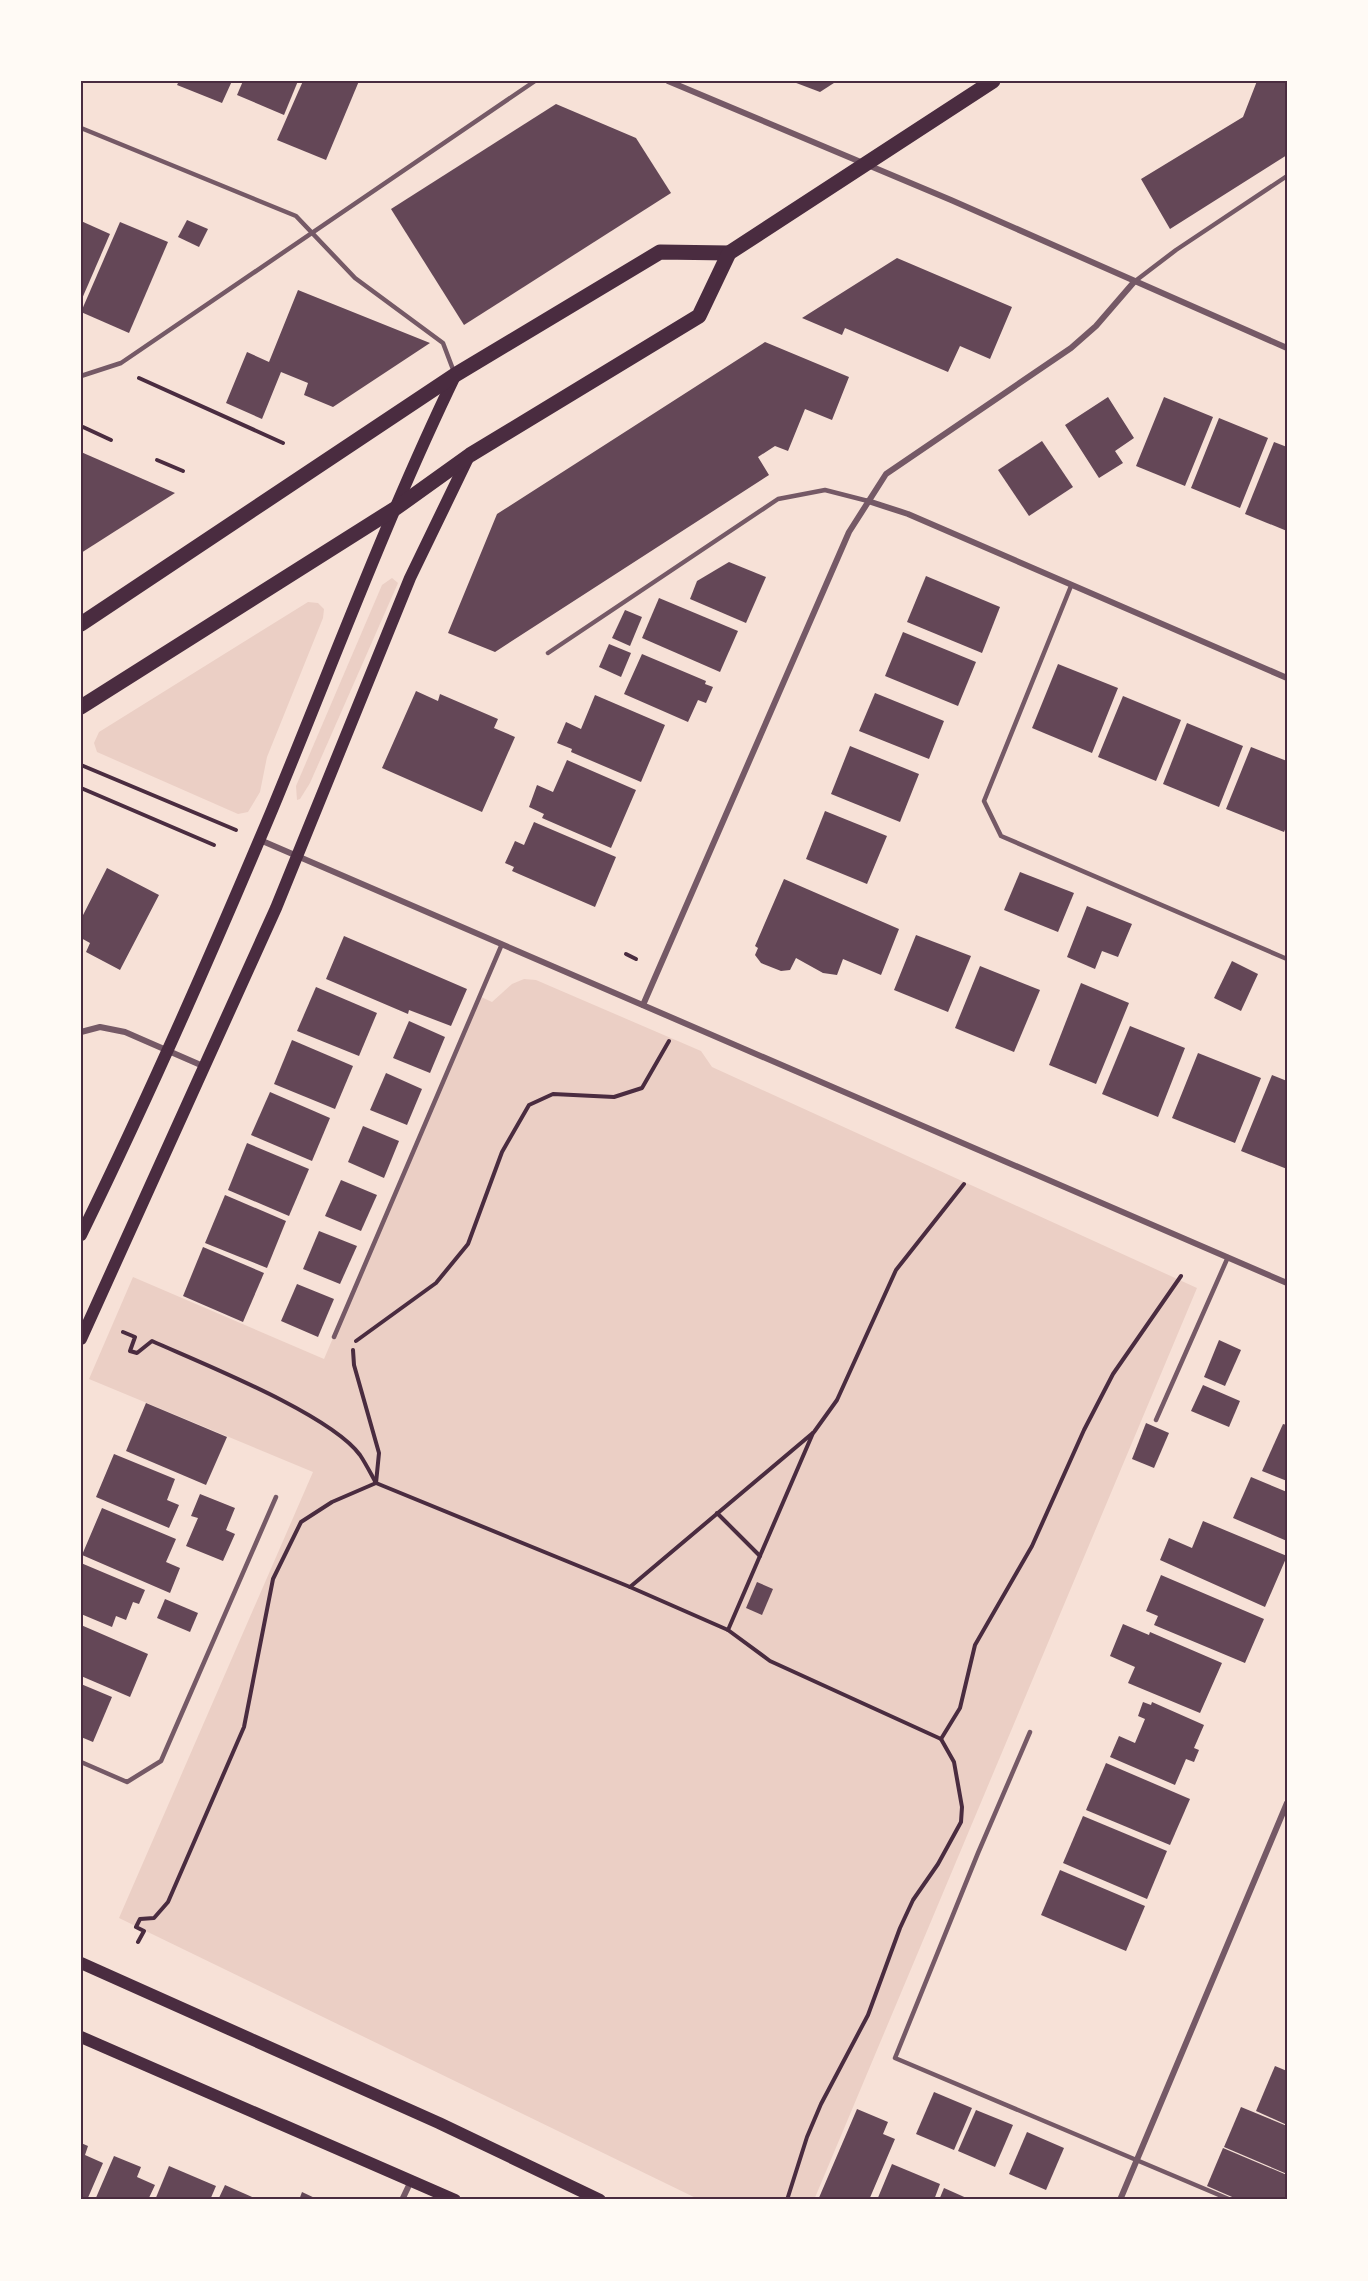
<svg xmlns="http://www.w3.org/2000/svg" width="1368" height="2281" viewBox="0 0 1368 2281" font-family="'Varela Round',sans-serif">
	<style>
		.green { fill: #ebcfc5 }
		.building { fill: #644757 }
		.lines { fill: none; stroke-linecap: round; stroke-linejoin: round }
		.path { stroke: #4a2c40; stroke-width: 4 }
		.service { stroke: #755966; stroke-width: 4.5 }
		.minor { stroke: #755966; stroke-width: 6 }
		.secondary { stroke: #4a2c40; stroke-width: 12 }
		.primary { stroke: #4a2c40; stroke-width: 15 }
		.neatline { fill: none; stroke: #4a2c40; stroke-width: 2 }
	</style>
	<rect width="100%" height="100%" fill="#f7e1d7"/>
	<g class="green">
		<path d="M392,578L398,583L310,783L300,799L297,800L296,786L382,585Z"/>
		<path d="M308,602L318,603L324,609L323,618L267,757L260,792L248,812L238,814L97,752L94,743L99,732Z"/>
		<path d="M524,979L536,980L701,1051L712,1067L1197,1288L814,2200H700L119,1918L313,1472L89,1379L133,1277L324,1359L479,996L492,1002L512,984Z"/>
	</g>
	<g class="building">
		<path d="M179,81H232L222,103L177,85Z"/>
		<path d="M243,81H298L284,115L237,95Z"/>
		<path d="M303,81H359L326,160L277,140Z"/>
		<path d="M791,81H837L820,92Z"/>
		<path d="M1257,81H1287V155L1170,229L1141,179L1243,117Z"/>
		<path d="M556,104L636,138L671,193L464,325L391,209Z"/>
		<path d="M187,220L208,229L199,247L178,237Z"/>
		<path d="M81,221L110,234L81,301Z"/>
		<path d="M120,222L168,242L129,333L81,312Z"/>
		<path d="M897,258L1012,307L990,359L960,346L948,372L845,328L842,335L802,318Z"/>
		<path d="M298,290L430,343L333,407L304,395L308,383L281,372L262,419L226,403L247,352L269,362Z"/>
		<path d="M765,342L849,377L832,420L805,409L788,451L775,446L758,457L769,475L495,652L448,633L497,514Z"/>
		<path d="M1108,397L1134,438L1115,451L1123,463L1099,478L1065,425Z"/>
		<path d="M1164,397L1213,417L1185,486L1136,466Z"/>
		<path d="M1219,418L1268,438L1240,508L1191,488Z"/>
		<path d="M1042,441L1073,487L1029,516L998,470Z"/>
		<path d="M1274,442L1287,447V531L1245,514Z"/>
		<path d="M81,452L175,493L81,553Z"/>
		<path d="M729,562L766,577L746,623L690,599L697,581Z"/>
		<path d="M926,576L1000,607L982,653L907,622Z"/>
		<path d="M659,598L738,631L720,672L642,638Z"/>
		<path d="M625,610L642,617L630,646L612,638Z"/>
		<path d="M903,632L976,662L958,706L885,676Z"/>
		<path d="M609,644L631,653L621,677L599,667Z"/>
		<path d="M642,654L706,681L705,684L713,687L706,703L698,700L688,722L624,694Z"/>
		<path d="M1058,664L1118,688L1092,753L1032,728Z"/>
		<path d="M416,691L438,701L440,694L498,719L494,728L515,737L482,812L382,768Z"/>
		<path d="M875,693L944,721L929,759L859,731Z"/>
		<path d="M595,695L665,725L641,782L571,752L572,749L557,743L566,722L581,729Z"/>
		<path d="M1123,696L1181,720L1156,781L1098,757Z"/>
		<path d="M1187,723L1243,746L1219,807L1163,784Z"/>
		<path d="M850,746L919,774L900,822L831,794Z"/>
		<path d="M1251,747L1287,761V825L1284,832L1226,809Z"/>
		<path d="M567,760L636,790L611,848L542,818L544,814L529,807L537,785L553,792Z"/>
		<path d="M825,811L887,836L867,884L806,859Z"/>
		<path d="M534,822L616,857L595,907L512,871L514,867L505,863L515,841L524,845Z"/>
		<path d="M107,868L159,895L120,970L86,952L90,943L81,938V919Z"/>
		<path d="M1020,872L1074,893L1058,932L1004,910Z"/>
		<path d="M784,879L899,929L881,975L843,959L837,975L823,973L796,958L790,970L781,971L761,963L755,955L758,948L755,946Z"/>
		<path d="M1087,906L1132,924L1118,957L1102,951L1095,969L1067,957Z"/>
		<path d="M916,935L971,956L948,1012L894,990Z"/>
		<path d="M344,936L467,989L451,1026L409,1010L408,1014L326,979Z"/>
		<path d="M1232,961L1258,974L1241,1011L1214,998Z"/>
		<path d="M980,966L1040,990L1014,1052L955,1028Z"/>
		<path d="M1081,983L1129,1003L1096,1084L1049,1065Z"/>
		<path d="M316,987L377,1013L359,1056L297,1031Z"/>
		<path d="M409,1021L445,1037L430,1073L393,1058Z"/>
		<path d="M1130,1026L1185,1048L1158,1117L1102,1094Z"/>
		<path d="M292,1040L353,1066L335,1109L274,1084Z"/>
		<path d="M1198,1053L1261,1078L1235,1143L1172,1118Z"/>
		<path d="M386,1073L422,1089L407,1125L370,1110Z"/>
		<path d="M1272,1075L1287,1081V1169L1241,1151Z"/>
		<path d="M270,1092L330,1118L312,1161L251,1135Z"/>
		<path d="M363,1126L399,1141L384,1178L348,1162Z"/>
		<path d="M247,1143L309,1169L289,1216L228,1190Z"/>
		<path d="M341,1180L377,1195L361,1231L325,1216Z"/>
		<path d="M225,1195L286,1221L267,1268L205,1243Z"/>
		<path d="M319,1231L357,1246L340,1284L303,1269Z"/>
		<path d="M203,1247L264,1273L243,1322L183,1296Z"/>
		<path d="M297,1284L334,1299L318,1337L281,1321Z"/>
		<path d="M1219,1340L1241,1350L1225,1386L1204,1377Z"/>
		<path d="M1203,1385L1240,1401L1229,1427L1191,1411Z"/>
		<path d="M146,1403L227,1437L206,1485L126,1451Z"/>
		<path d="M1146,1423L1169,1433L1154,1468L1132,1459Z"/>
		<path d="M1283,1424L1287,1425V1481L1262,1471Z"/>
		<path d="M114,1454L175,1479L167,1500L179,1505L169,1528L96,1497Z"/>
		<path d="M1251,1477L1287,1492V1541L1233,1518Z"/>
		<path d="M200,1494L235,1508L226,1530L235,1534L223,1561L186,1546L198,1518L191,1516Z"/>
		<path d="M102,1508L176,1539L166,1562L180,1568L170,1593L82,1555Z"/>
		<path d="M1203,1521L1287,1556L1265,1607L1160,1560L1169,1538L1192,1548Z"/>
		<path d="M81,1563L145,1590L139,1604L133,1602L126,1620L116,1616L112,1627L81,1614Z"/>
		<path d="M1161,1575L1264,1619L1245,1663L1154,1625L1158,1616L1146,1611Z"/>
		<path d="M757,1582L773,1589L762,1615L746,1608Z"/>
		<path d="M165,1599L198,1613L190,1632L157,1618Z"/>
		<path d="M1123,1624L1149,1635L1150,1632L1222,1663L1200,1713L1128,1683L1135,1667L1110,1656Z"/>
		<path d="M81,1625L148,1654L130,1697L81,1676Z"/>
		<path d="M81,1684L112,1697L93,1742L81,1737Z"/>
		<path d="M1143,1702L1151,1705L1152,1702L1204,1725L1194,1748L1199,1750L1194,1762L1186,1759L1175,1785L1110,1757L1119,1736L1135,1743L1145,1719L1138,1716Z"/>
		<path d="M1106,1763L1190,1799L1170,1845L1086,1810Z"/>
		<path d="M1083,1816L1167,1851L1147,1899L1063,1863Z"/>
		<path d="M1060,1870L1145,1906L1126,1951L1041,1915Z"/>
		<path d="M1275,2066L1287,2071V2125L1256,2111Z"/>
		<path d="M934,2092L972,2108L954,2150L916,2134Z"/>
		<path d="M1241,2107L1287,2126V2174L1224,2147Z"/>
		<path d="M857,2109L888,2122L883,2134L895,2139L869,2200H818Z"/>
		<path d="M976,2110L1013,2125L995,2167L958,2151Z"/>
		<path d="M1027,2132L1064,2148L1046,2190L1009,2174Z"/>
		<path d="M81,2143L88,2146L85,2155L103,2163L87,2200H81Z"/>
		<path d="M1223,2148L1287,2175V2200H1239L1207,2186Z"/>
		<path d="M114,2156L141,2167L137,2177L155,2185L148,2200H95Z"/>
		<path d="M892,2164L940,2184L934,2200H877Z"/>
		<path d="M169,2166L216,2186L210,2200H155Z"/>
		<path d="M225,2185L259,2200H218Z"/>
		<path d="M944,2188L971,2200H939Z"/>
		<path d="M302,2192L319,2200H299Z"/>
	</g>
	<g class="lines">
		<g class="path">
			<path d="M139,378L283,443"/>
			<path d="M83,427L111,440"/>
			<path d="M157,460L183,471"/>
			<path d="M81,765L236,830"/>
			<path d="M81,788L214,845"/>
			<path d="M626,954L636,959"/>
			<path d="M123,1332L135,1337L130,1351L137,1353L152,1341C201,1363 330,1414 360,1455C366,1464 371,1474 376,1483L630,1587L728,1630L770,1661L941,1739L954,1762L962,1807L961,1822L938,1864L913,1900L900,1928L868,2015L821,2104L807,2137L787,2200"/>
			<path d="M356,1341L436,1283L468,1244L502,1152L529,1105L553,1094L614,1097L642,1088L669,1041"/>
			<path d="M717,1513L760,1556"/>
			<path d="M630,1587L814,1432L837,1400L896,1270L964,1184"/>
			<path d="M728,1630L813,1433"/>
			<path d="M941,1739L960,1708L975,1645L1032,1546L1084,1430L1113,1374L1181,1276"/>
			<path d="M138,1942L144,1931L136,1927L140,1919L154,1918L168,1902L244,1727L273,1579L301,1522L332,1502L376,1483L379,1453L354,1365L353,1350"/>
		</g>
		<g class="service">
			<path d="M81,128L296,216L355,278L443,343L454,372"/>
			<path d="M1134,282L1176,250L1287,176"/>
			<path d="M81,376L121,363L535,81"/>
			<path d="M1071,586L984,801L1001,836L1287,959"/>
			<path d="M548,653L778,499L825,490L868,501"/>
			<path d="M334,1337L502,944"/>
			<path d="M1156,1420L1228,1257"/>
			<path d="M1030,1732L978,1853L895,2058L1231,2200"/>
			<path d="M81,1762L127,1782L161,1761L276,1497"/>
		</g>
		<g class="minor">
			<path d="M668,81L951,200L1287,348"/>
			<path d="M868,501L908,514L1287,678"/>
			<path d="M260,840L1287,1283"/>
			<path d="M643,1005L849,532L886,474L1071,348L1096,326L1134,282"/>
			<path d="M81,1032L100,1027L125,1032L203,1066"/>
			<path d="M402,2200L411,2181"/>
			<path d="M1120,2200L1287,1803"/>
		</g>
		<g class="secondary">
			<path d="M81,1235C149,1096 212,953 272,810C332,665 387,517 455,376"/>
			<path d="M81,1339L276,908L410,578L469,456"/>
			<path d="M81,1963L439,2123L600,2200"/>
			<path d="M81,2037L455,2200"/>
		</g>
		<g class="primary">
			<path d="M81,624L455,375L660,252L729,253"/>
			<path d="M81,707L396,508L470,455L699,316L729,253L993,81"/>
		</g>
	</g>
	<rect width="1368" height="2281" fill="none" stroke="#fffaf5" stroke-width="165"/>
	<rect x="82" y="82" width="1204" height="2116" class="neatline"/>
</svg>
